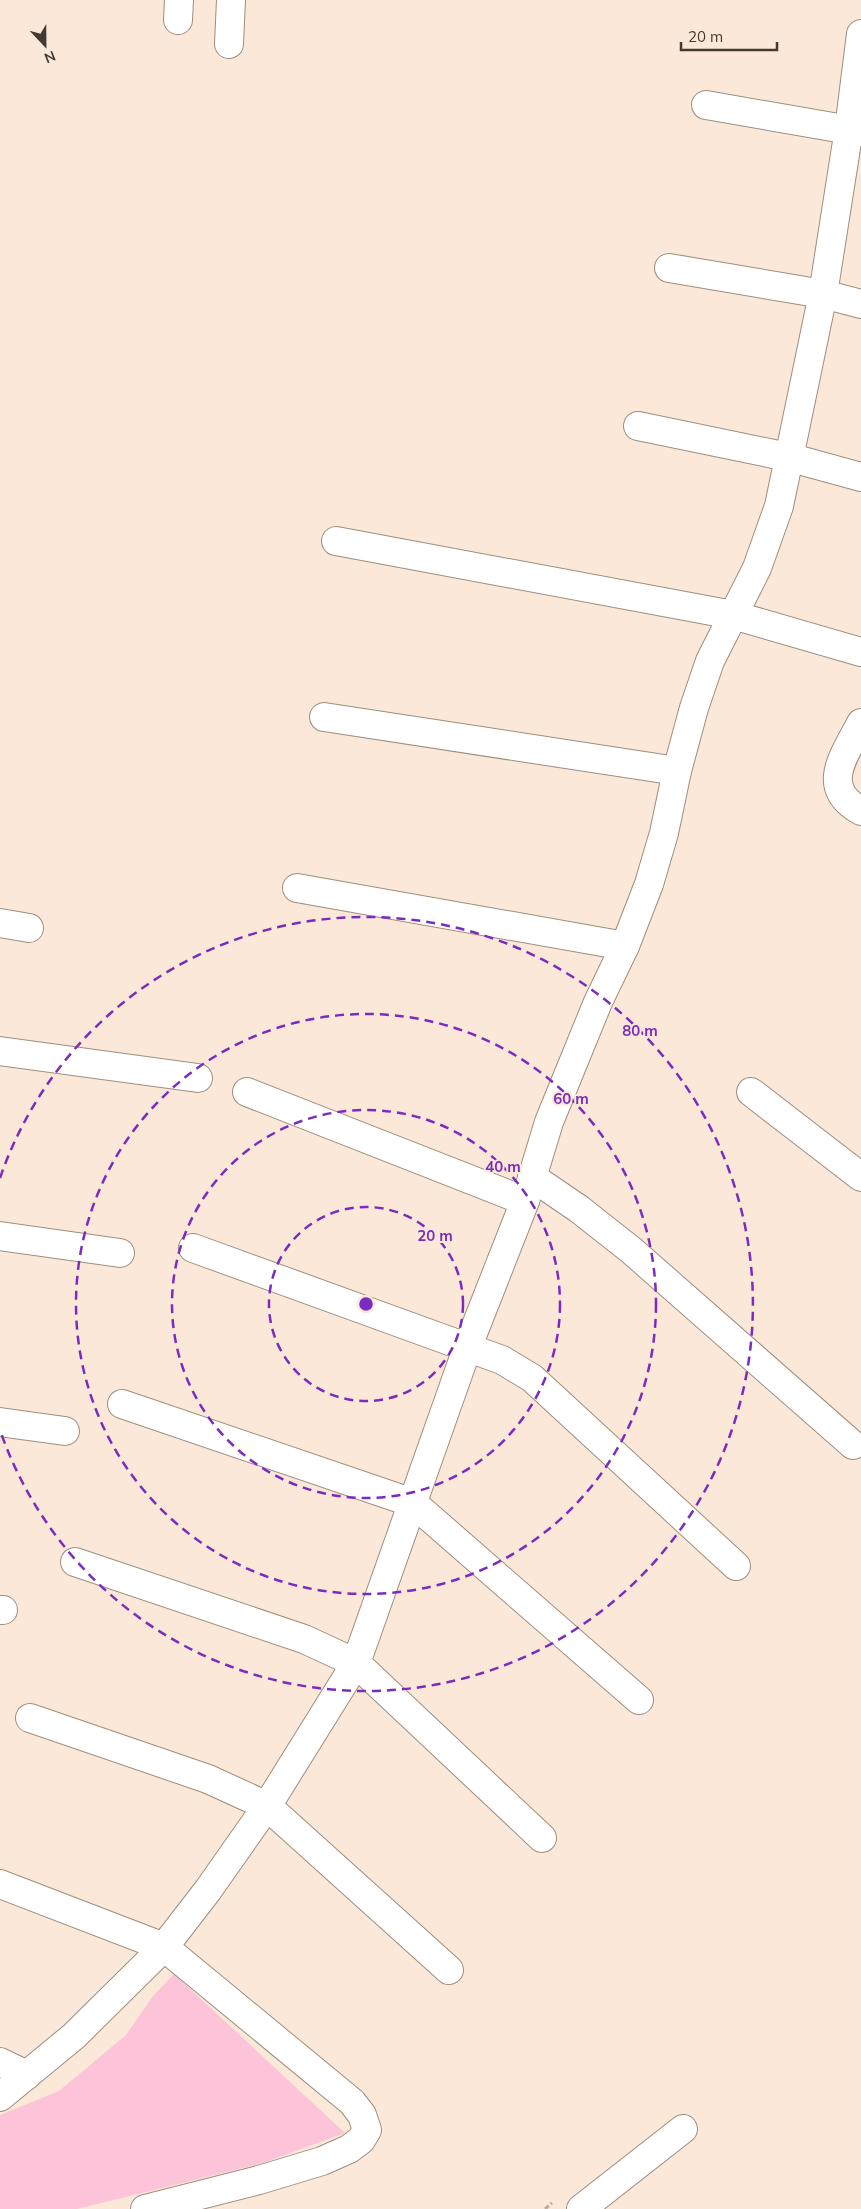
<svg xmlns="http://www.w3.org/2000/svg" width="861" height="2209" viewBox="0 0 861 2209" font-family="Mulish,sans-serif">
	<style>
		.green { fill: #fdc4d9 }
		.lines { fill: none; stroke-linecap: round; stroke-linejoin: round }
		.minor-casing { stroke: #9e8e7e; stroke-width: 30 }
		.path { stroke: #bcada0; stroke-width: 3; stroke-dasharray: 5 2.5; stroke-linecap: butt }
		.minor { stroke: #fff; stroke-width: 28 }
		.ring { fill: none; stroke: #7b2cbf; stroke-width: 2.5; stroke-dasharray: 9 6 }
		.centre { fill: #7b2cbf; stroke: #fbe8d8; stroke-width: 2.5 }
		.ring-label { font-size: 15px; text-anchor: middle; font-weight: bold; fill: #7b2cbf; stroke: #fbe8d8; stroke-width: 4; stroke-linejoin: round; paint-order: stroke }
	</style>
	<rect width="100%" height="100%" fill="#fbe8d8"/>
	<path class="green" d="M174,1974L345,2133L263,2163L77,2209H0V2115L59,2091L126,2035L153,1996Z"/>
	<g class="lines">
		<g class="minor-casing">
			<g id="minor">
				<path d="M178,20L179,0"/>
				<path d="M229,44L231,0"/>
				<path d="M706,105L861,132"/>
				<path d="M669,268L823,294L861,304"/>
				<path d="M638,426L788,457L861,477"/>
				<path d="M336,541L733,615L861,652"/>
				<path d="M324,717L677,771"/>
				<path d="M861,723C845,755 818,787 861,811"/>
				<path d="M297,888L625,946"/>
				<path d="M0,923L29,928"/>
				<path d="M0,1051L198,1078"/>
				<path d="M247,1092L525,1201"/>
				<path d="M751,1092L861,1177"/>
				<path d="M532,1177L579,1209L631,1250L853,1445"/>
				<path d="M0,1236L120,1253"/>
				<path d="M193,1248L502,1360L532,1378L736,1566"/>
				<path d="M122,1404L413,1503L639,1700"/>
				<path d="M0,1422L65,1431"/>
				<path d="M75,1562L304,1639L356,1663L542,1838"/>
				<path d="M0,1610H3"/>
				<path d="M30,1718L208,1779L267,1806L449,1970"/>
				<path d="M0,1884L164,1947L352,2102L362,2115L367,2130L361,2140L349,2149L322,2161L259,2180L145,2209"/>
				<path d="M0,2062L27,2075"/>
				<path d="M0,2097L74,2036L164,1947L208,1890L267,1806L356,1663L468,1346L525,1201L549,1122L598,1002L625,946L649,884L664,833L677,771L694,708L710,661L757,568L779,506L823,294L849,129L861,34"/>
				<path d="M581,2209L683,2129"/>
			</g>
		</g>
		<path class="path" d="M545,2209L552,2203"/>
		<use href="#minor" class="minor"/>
	</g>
	<g class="ring">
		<circle cx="366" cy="1304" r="97"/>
		<circle cx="366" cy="1304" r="194"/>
		<circle cx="366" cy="1304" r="290"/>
		<path d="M0 1178A387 387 0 1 1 0 1430"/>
	</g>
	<circle cx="366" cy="1304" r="8" class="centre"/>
	<g class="ring-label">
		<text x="640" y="1036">80 m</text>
		<text x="571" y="1104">60 m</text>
		<text x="503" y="1172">40 m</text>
		<text x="435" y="1241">20 m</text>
	</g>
	<g transform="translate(45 45) rotate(158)" stroke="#fbe8d8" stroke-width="4" paint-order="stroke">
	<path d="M0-4L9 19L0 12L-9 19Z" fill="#423b34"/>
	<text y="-8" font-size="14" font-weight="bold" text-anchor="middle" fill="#423b34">N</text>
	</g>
	<path d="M681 42v8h96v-8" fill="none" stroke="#423b34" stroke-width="2.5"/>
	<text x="688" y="42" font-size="15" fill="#423b34" stroke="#fbe8d8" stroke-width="4" paint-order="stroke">20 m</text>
</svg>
